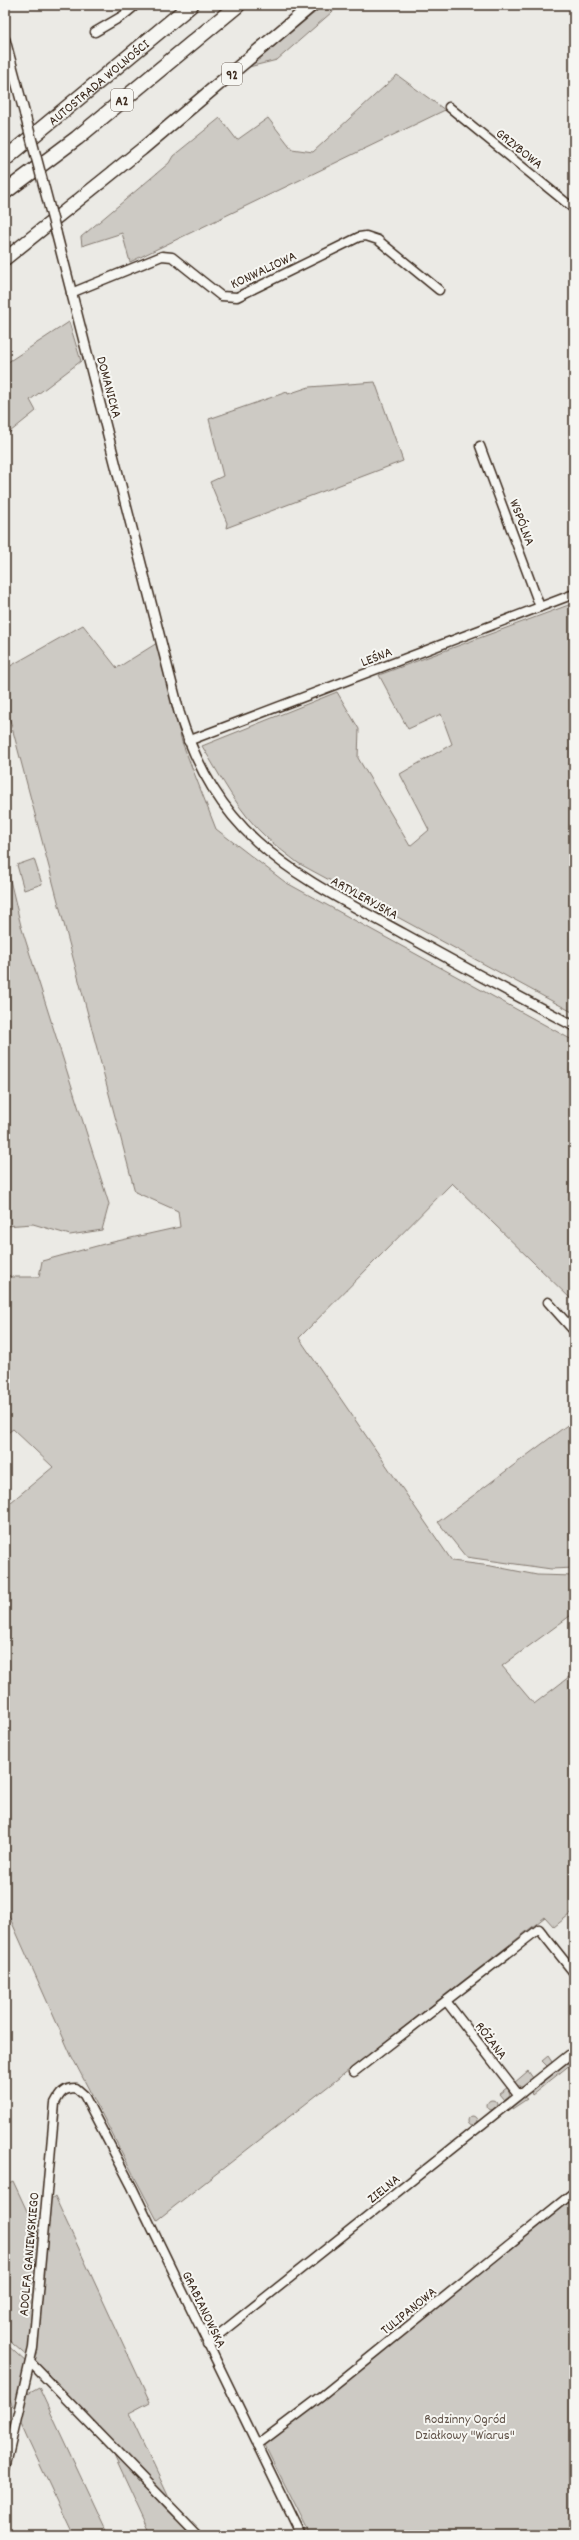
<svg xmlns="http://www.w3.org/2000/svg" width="579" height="2540" viewBox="0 0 579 2540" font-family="Dekko,sans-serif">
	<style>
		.green { fill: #cdcac4; stroke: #847a71 }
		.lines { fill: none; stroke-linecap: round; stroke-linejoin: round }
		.minor-casing { stroke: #3b2a1e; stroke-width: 11 }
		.tertiary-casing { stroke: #3b2a1e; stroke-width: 12 }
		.primary-casing { stroke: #3b2a1e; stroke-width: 15 }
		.motorway-casing { stroke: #3b2a1e; stroke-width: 17 }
		.minor { stroke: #f6f6f2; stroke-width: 8 }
		.tertiary { stroke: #f6f6f2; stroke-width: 9 }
		.primary { stroke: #f6f6f2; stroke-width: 12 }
		.motorway { stroke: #f6f6f2; stroke-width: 14 }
		.tertiary-bridge-casing { stroke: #3b2a1e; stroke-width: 12; stroke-linecap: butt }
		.tertiary-bridge { stroke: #f6f6f2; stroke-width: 9 }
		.labels { text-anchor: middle; stroke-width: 4; stroke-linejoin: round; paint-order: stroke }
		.shield { fill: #f6f6f2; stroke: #73675e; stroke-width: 1 }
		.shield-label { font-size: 13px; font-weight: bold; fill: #3b2a1e }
		.street-label { font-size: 14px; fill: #3b2a1e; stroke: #f6f6f2 }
		.park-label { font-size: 14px; fill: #605248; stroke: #f6f6f2 }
	</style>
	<rect width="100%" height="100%" fill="#ebeae5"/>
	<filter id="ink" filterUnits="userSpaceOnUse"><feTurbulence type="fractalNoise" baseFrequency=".025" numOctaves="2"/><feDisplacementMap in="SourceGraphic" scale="8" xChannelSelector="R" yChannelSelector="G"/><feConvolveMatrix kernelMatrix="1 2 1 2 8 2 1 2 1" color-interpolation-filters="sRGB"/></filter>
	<g filter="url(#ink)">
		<g class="green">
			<path d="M324,5H340L277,60L249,67Z"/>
			<path d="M397,75L445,110L130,262L122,233L82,246L81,237L169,163L173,156L220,118L237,140L268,118L292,149L313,152Z"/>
			<path d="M69,322L81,361L30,400L36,411L5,436V364Z"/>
			<path d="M375,382L403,461L226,528L227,523L210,482L223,476L209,419L287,392L288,394L309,387Z"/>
			<path d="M574,603V1013L298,863C288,855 277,847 267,838C239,813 221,777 202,746L337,692L359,729L358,758L410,846L429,830L400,774L452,744L441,714L408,729L379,675Z"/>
			<path d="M83,625L117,668L157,643L182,742L216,829L285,882L574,1041V1302L452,1183L299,1338L452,1561L491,1566L537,1575L574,1576V1613L502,1666L534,1704L574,1673V1911L554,1927L545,1917L157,2220L71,2055L5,1907V1507L53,1467L13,1429L5,1435V1274L12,1277H39L42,1261L104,1244L180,1227L178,1211L135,1192L5,701V669Z"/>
			<path d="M5,859L21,926L109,1204L102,1230L70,1235L33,1224L5,1226Z"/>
			<path d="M34,859L42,884L24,890L17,865Z"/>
			<path d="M574,1420V1568L551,1569L466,1557L438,1522Z"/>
			<path d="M548,2056L552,2062L548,2067L542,2061Z"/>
			<path d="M567,2063L571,2064L532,2095L531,2092Z"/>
			<path d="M528,2071L533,2078L524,2086H518L514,2083Z"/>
			<path d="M508,2087L510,2095L504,2100L499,2094Z"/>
			<path d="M524,2097L527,2099L512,2109V2105Z"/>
			<circle cx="492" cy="2105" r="5"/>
			<circle cx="472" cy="2121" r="5"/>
			<path d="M13,2181L41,2241L29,2358L5,2337V2185Z"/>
			<path d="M55,2197L150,2402L129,2413L172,2504L35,2363L47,2203Z"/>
			<path d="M574,2197V2535H310L264,2443Z"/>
			<path d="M5,2343L27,2363L16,2413L5,2389Z"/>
			<path d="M39,2387L41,2392L108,2535H73L27,2437L20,2421L26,2394Z"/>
			<path d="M111,2449L166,2510L194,2535H151Z"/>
		</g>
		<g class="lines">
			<g class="minor-casing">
				<g id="minor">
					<path d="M95,32L124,15L136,5"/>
					<path d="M449,107L574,209"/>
					<path d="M71,293L162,256L172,257L221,296L237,297L359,237L366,236L378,240L439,290"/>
					<path d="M480,446L540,607"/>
					<path d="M188,741L574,594"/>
					<path d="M548,1302L574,1331"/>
					<path d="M446,2001L518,2094"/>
					<path d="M354,2072L539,1929L574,1973"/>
					<path d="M207,2344L574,2051"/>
					<path d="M31,2363L198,2535"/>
					<path d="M257,2445L322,2396L574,2192"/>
					<path d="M5,2469L33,2348L55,2103C60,2093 64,2088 76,2088L84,2095L132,2187L301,2535"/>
				</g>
			</g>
			<g class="tertiary-casing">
				<g id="tertiary">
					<path d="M5,40L25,115"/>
					<path d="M56,232L179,712C220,842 293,873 404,934C460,965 517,996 574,1026"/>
				</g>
			</g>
			<g class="primary-casing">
				<path id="primary" d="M5,259L142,149L312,5"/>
			</g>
			<g class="motorway-casing">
				<g id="motorway">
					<path id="s1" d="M5,159L191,5"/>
					<path d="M5,192L77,138L238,5"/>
				</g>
			</g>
			<use href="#minor" class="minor"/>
			<use href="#tertiary" class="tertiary"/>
			<use href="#primary" class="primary"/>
			<use href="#motorway" class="motorway"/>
			<g class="tertiary-bridge-casing">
				<path id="tertiary-bridge" d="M25,115L56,232"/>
			</g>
			<use href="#tertiary-bridge" class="tertiary-bridge"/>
		</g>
	</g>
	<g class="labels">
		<g class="shield">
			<rect x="222" y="63" width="20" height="22" rx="3"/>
			<rect x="111" y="89" width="22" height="22" rx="3"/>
		</g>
		<g class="shield-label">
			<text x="232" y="79">92</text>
			<text x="122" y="105">A2</text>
		</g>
		<g class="street-label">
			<text dy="5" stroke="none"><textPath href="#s1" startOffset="121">AUTOSTRADA WOLNOŚCI</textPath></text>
			<text transform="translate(520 148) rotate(39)" y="5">GRZYBOWA</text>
			<text transform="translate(263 269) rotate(-25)" y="5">KONWALIOWA</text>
			<text transform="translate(110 387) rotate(75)" y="5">DOMANICKA</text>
			<text transform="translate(523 522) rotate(69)" y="5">WSPÓLNA</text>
			<text transform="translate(376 656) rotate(-21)" y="5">LEŚNA</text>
			<text transform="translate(365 897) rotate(29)" y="5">ARTYLERYJSKA</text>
			<text transform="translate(492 2040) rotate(53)" y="5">RÓŻANA</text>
			<text transform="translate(383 2188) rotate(-39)" y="5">ZIELNA</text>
			<text transform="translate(28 2254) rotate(-85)" y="5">ADOLFA GANIEWSKIEGO</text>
			<text transform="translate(205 2309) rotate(64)" y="5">GRABIANOWSKA</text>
			<text transform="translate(408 2310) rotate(-39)" y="5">TULIPANOWA</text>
		</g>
		<g class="park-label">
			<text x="465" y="2423">Rodzinny Ogród<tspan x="465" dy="16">Działkowy "Wiarus"</tspan></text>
		</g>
	</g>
	<rect width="579" height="2540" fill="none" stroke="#f6f6f2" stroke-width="20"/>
	<rect x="10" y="10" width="559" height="2520" fill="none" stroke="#3b2a1e" stroke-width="1.5" filter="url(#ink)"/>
</svg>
